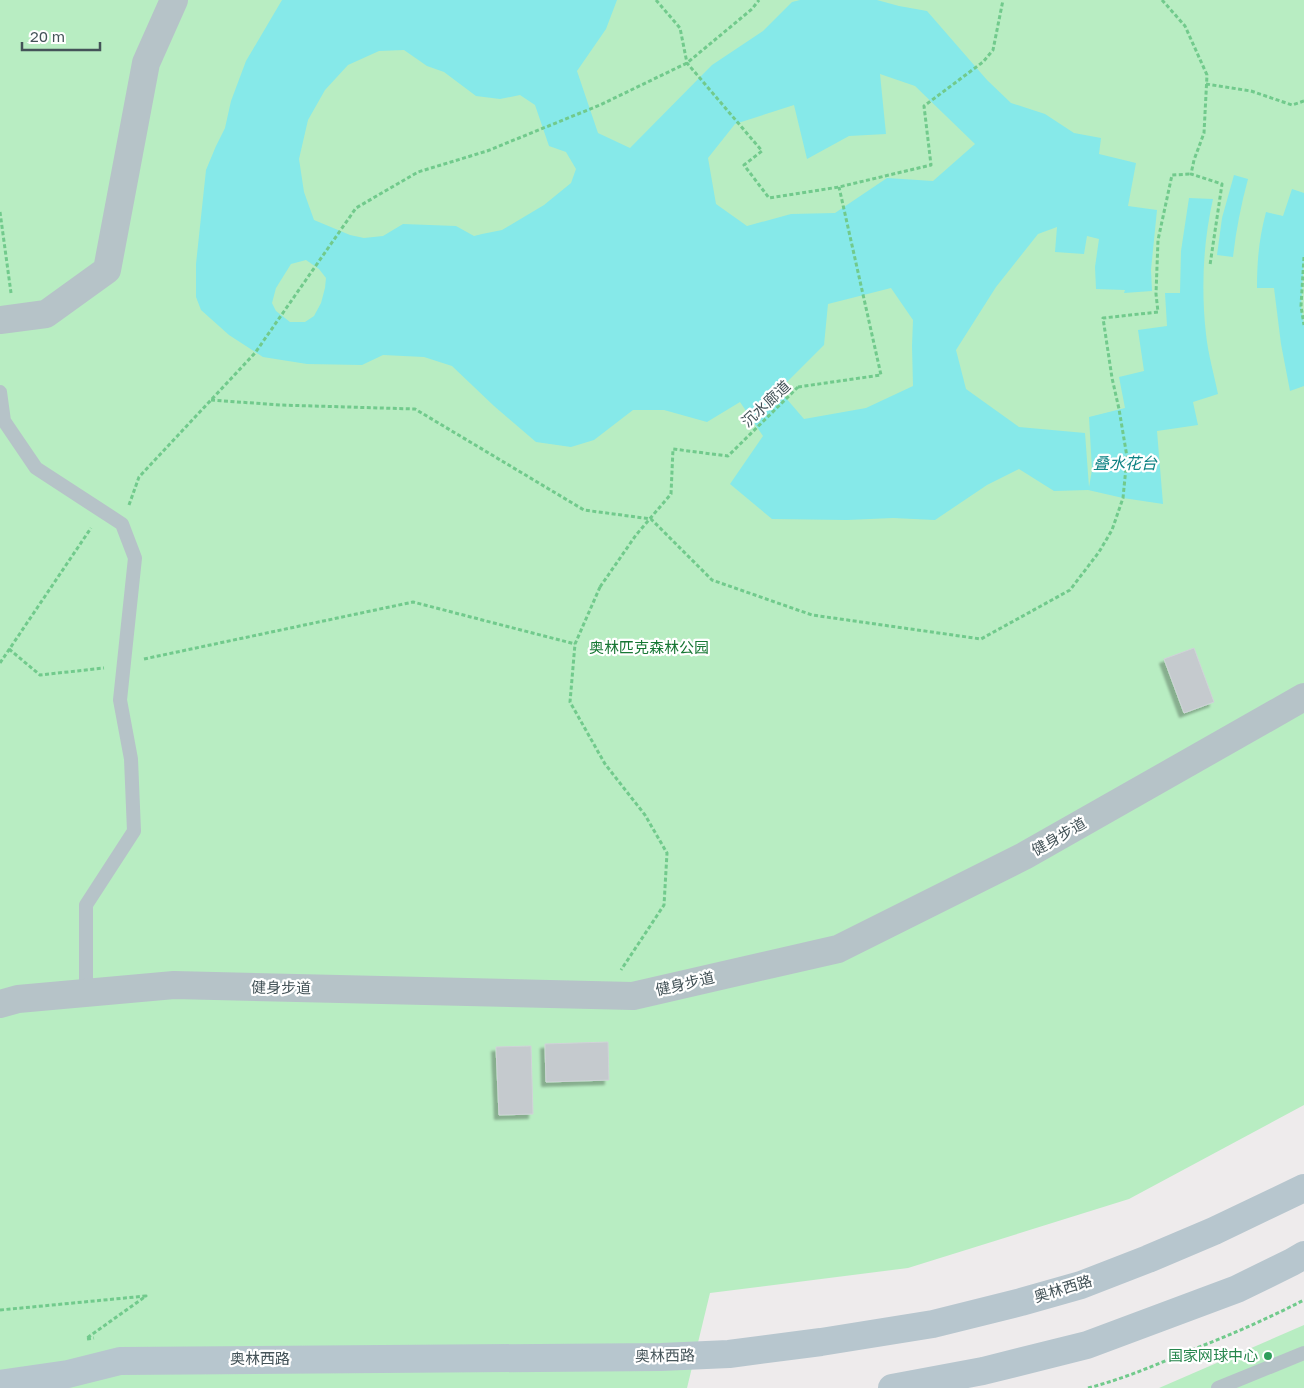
<svg xmlns="http://www.w3.org/2000/svg" width="1304" height="1388" viewBox="0 0 1304 1388" font-family="'Golos Text','Noto Sans SC',sans-serif">
	<style>
		.green { fill: #b8edc2 }
		.water { fill: #86e9e9; fill-rule: evenodd }
		.building { fill: #c5cace; stroke: #cfd3d7; filter: url(#shadow) }
		.lines { fill: none; stroke-linecap: round; stroke-linejoin: round }
		.path { stroke: #71ca8c; stroke-width: 3; stroke-dasharray: 4 2.5; stroke-linecap: butt }
		.lane { stroke: #b6c3c8; stroke-width: 14 }
		.street { stroke: #b6c3c8; stroke-width: 28 }
		.secondary { stroke: #b7c6ce; stroke-width: 28 }
		.path-bridge { stroke: #71ca8c; stroke-width: 3; stroke-dasharray: 4 2.5; stroke-linecap: butt }
		.leisure-dot { fill: #2e9e5b; stroke: #fff; stroke-width: 2 }
		.labels { text-anchor: middle; stroke-width: 4.5; stroke-linejoin: round; paint-order: stroke }
		.street-label { font-size: 15px; fill: #445358; stroke: #fff }
		.park-label { font-size: 15px; fill: #177734; stroke: #fff }
		.leisure-label { font-size: 15px; fill: #27864d; stroke: #fff; text-anchor: end }
		.water-label { font-size: 16px; font-style: italic; fill: #0f8384; stroke: #fff }
	</style>
	<defs>
		<filter id="shadow"><feDropShadow dx="-4.5" dy="4.5" stdDeviation="1" flood-color="#0004"/></filter>
	</defs>
	<rect width="100%" height="100%" fill="#eeebec"/>
	<g class="green">
		<path d="M0,0H1304V1105L1129,1199L908,1268L710,1293L687,1388H0Z"/>
		<path d="M1304,1325V1388H1159Z"/>
	</g>
	<g class="water">
		<path d="M282,0H617L606,29L577,71L598,133L630,148L712,65L763,31L792,2L800,0H877L899,6L927,11L987,80L1011,103L1045,114L1074,133L1101,138L1099,154L1136,163L1128,206L1157,210L1151,270L1152,291L1124,293L1125,290L1096,289L1095,267L1099,239L1087,236L1084,254L1055,252L1057,227L1038,234L996,287L956,350L966,389L1019,427L1085,433L1089,487L1092,470L1089,417L1125,408L1119,377L1144,371L1138,330L1167,326L1165,293H1180L1181,251L1189,198L1213,199C1203,243 1201,289 1206,334C1208,354 1214,374 1218,394L1193,402L1198,425L1157,431L1163,504L1123,498L1088,490L1054,491L1019,469L987,485L935,520L893,518L847,520L772,519L730,484L763,436L740,402L707,422L664,410H633L594,440L571,447L536,442L494,406L452,366L424,357L383,355L362,365L307,364L263,357L229,335L201,310L196,297V264L206,170L216,146L225,128L231,101L246,61ZM404,50L427,66L444,72L476,96L500,99L520,95L535,105L549,146L566,152L576,169L571,183L544,205L502,230L482,234L474,236L456,226L403,224L383,236L364,238L350,235L314,220L304,192L299,159L308,120L325,90L348,65L379,51ZM880,74L915,86L975,144L933,181L887,178L835,213L791,214L747,226L716,204L708,158L735,124L794,105L807,159L849,136L886,134ZM306,260L319,269L326,278L325,288L321,303L314,316L305,322H290L276,311L272,303L276,288L291,264ZM891,288L913,320L912,346L913,386L866,408L804,419L779,390L824,345L828,304Z"/>
		<path d="M1234,175L1248,179C1241,205 1236,230 1233,257L1217,255L1222,218Z"/>
		<path d="M1292,189L1304,193V257L1301,306L1304,325V386L1290,391L1281,344L1274,288H1257C1257,260 1259,239 1266,212L1283,216Z"/>
	</g>
	<g class="building">
		<path d="M1194,648L1214,702L1184,713L1164,659Z"/>
		<path d="M608,1042L609,1080L546,1082L545,1044Z"/>
		<path d="M531,1046L533,1114L499,1115L496,1047Z"/>
	</g>
	<g class="lines">
		<g class="path">
			<path d="M656,0L680,28L687,63L762,151L744,165L769,198L839,187L931,165L924,106L983,62L993,50L1003,0"/>
			<path d="M1162,0L1185,26L1207,75L1204,133L1194,160L1191,174L1222,184L1210,265"/>
			<path d="M1206,84L1251,91L1292,105L1304,101"/>
			<path d="M0,212L11,293"/>
			<path d="M1304,257L1301,306L1304,325"/>
			<path d="M798,387L881,375L839,187"/>
			<path d="M211,400L280,405L415,409L584,510L651,519L712,580L812,615L981,639L1070,590L1099,552L1112,530L1123,498L1127,457L1119,409L1112,378L1103,318L1158,312L1156,294L1158,240L1172,175L1191,174"/>
			<path d="M129,505L139,477L255,353L356,208L418,172L487,151L600,105L687,63L752,9L759,0"/>
			<path d="M600,587L575,644L570,702L605,764L645,815L667,853L664,905L621,970"/>
			<path d="M9,649L40,675L104,668"/>
			<path d="M144,659L413,602L575,644"/>
			<path d="M0,663L91,528"/>
			<path d="M0,1310L146,1296L87,1338"/>
			<path d="M87,1339L94,1338"/>
			<path d="M1088,1388C1123,1379 1156,1365 1189,1351C1228,1336 1267,1319 1304,1300"/>
		</g>
		<g class="lane">
			<path d="M0,392L4,421L36,468L122,524L135,558L120,700L131,759L134,831L86,905V993"/>
			<path d="M1218,1388L1304,1353"/>
		</g>
		<g class="street">
			<path d="M0,320L46,314L107,270L146,63L174,0"/>
			<path d="M0,1004L18,999L174,985L633,996L838,949L1024,856L1304,697"/>
		</g>
		<g class="secondary">
			<path d="M0,1384L68,1374L120,1361L661,1357L729,1354L821,1342L933,1324L1021,1302L1081,1285L1148,1259L1214,1231L1304,1188"/>
			<path d="M892,1388L983,1371L1087,1345L1237,1289L1292,1262L1304,1255"/>
		</g>
		<path class="path-bridge" d="M600,587L636,535L671,494L673,449L728,456L798,387"/>
	</g>
	<circle class="leisure-dot" cx="1268" cy="1356" r="5"/>
	<g class="labels">
		<g class="street-label">
			<text transform="translate(766 404) rotate(-43)" y="5">沉水廊道</text>
			<text transform="translate(1059 837) rotate(-30)" y="5">健身步道</text>
			<text transform="translate(685 984) rotate(-13)" y="5">健身步道</text>
			<text transform="translate(281 988) rotate(1)" y="5">健身步道</text>
			<text transform="translate(1063 1289) rotate(-17)" y="5">奥林西路</text>
			<text transform="translate(665 1356) rotate(-1)" y="5">奥林西路</text>
			<text x="260" y="1364">奥林西路</text>
		</g>
		<g class="park-label">
			<text x="649" y="653">奥林匹克森林公园</text>
		</g>
		<g class="leisure-label">
			<text x="1258" y="1361">国家网球中心</text>
		</g>
		<g class="water-label">
			<text x="1125" y="469">叠水花台</text>
		</g>
	</g>
	<path d="M22 42v8h78v-8" fill="none" stroke="#445358" stroke-width="2.5"/>
	<text x="30" y="42" font-size="15" fill="#445358" stroke="#ffffff" stroke-width="4" paint-order="stroke">20 m</text>
</svg>
